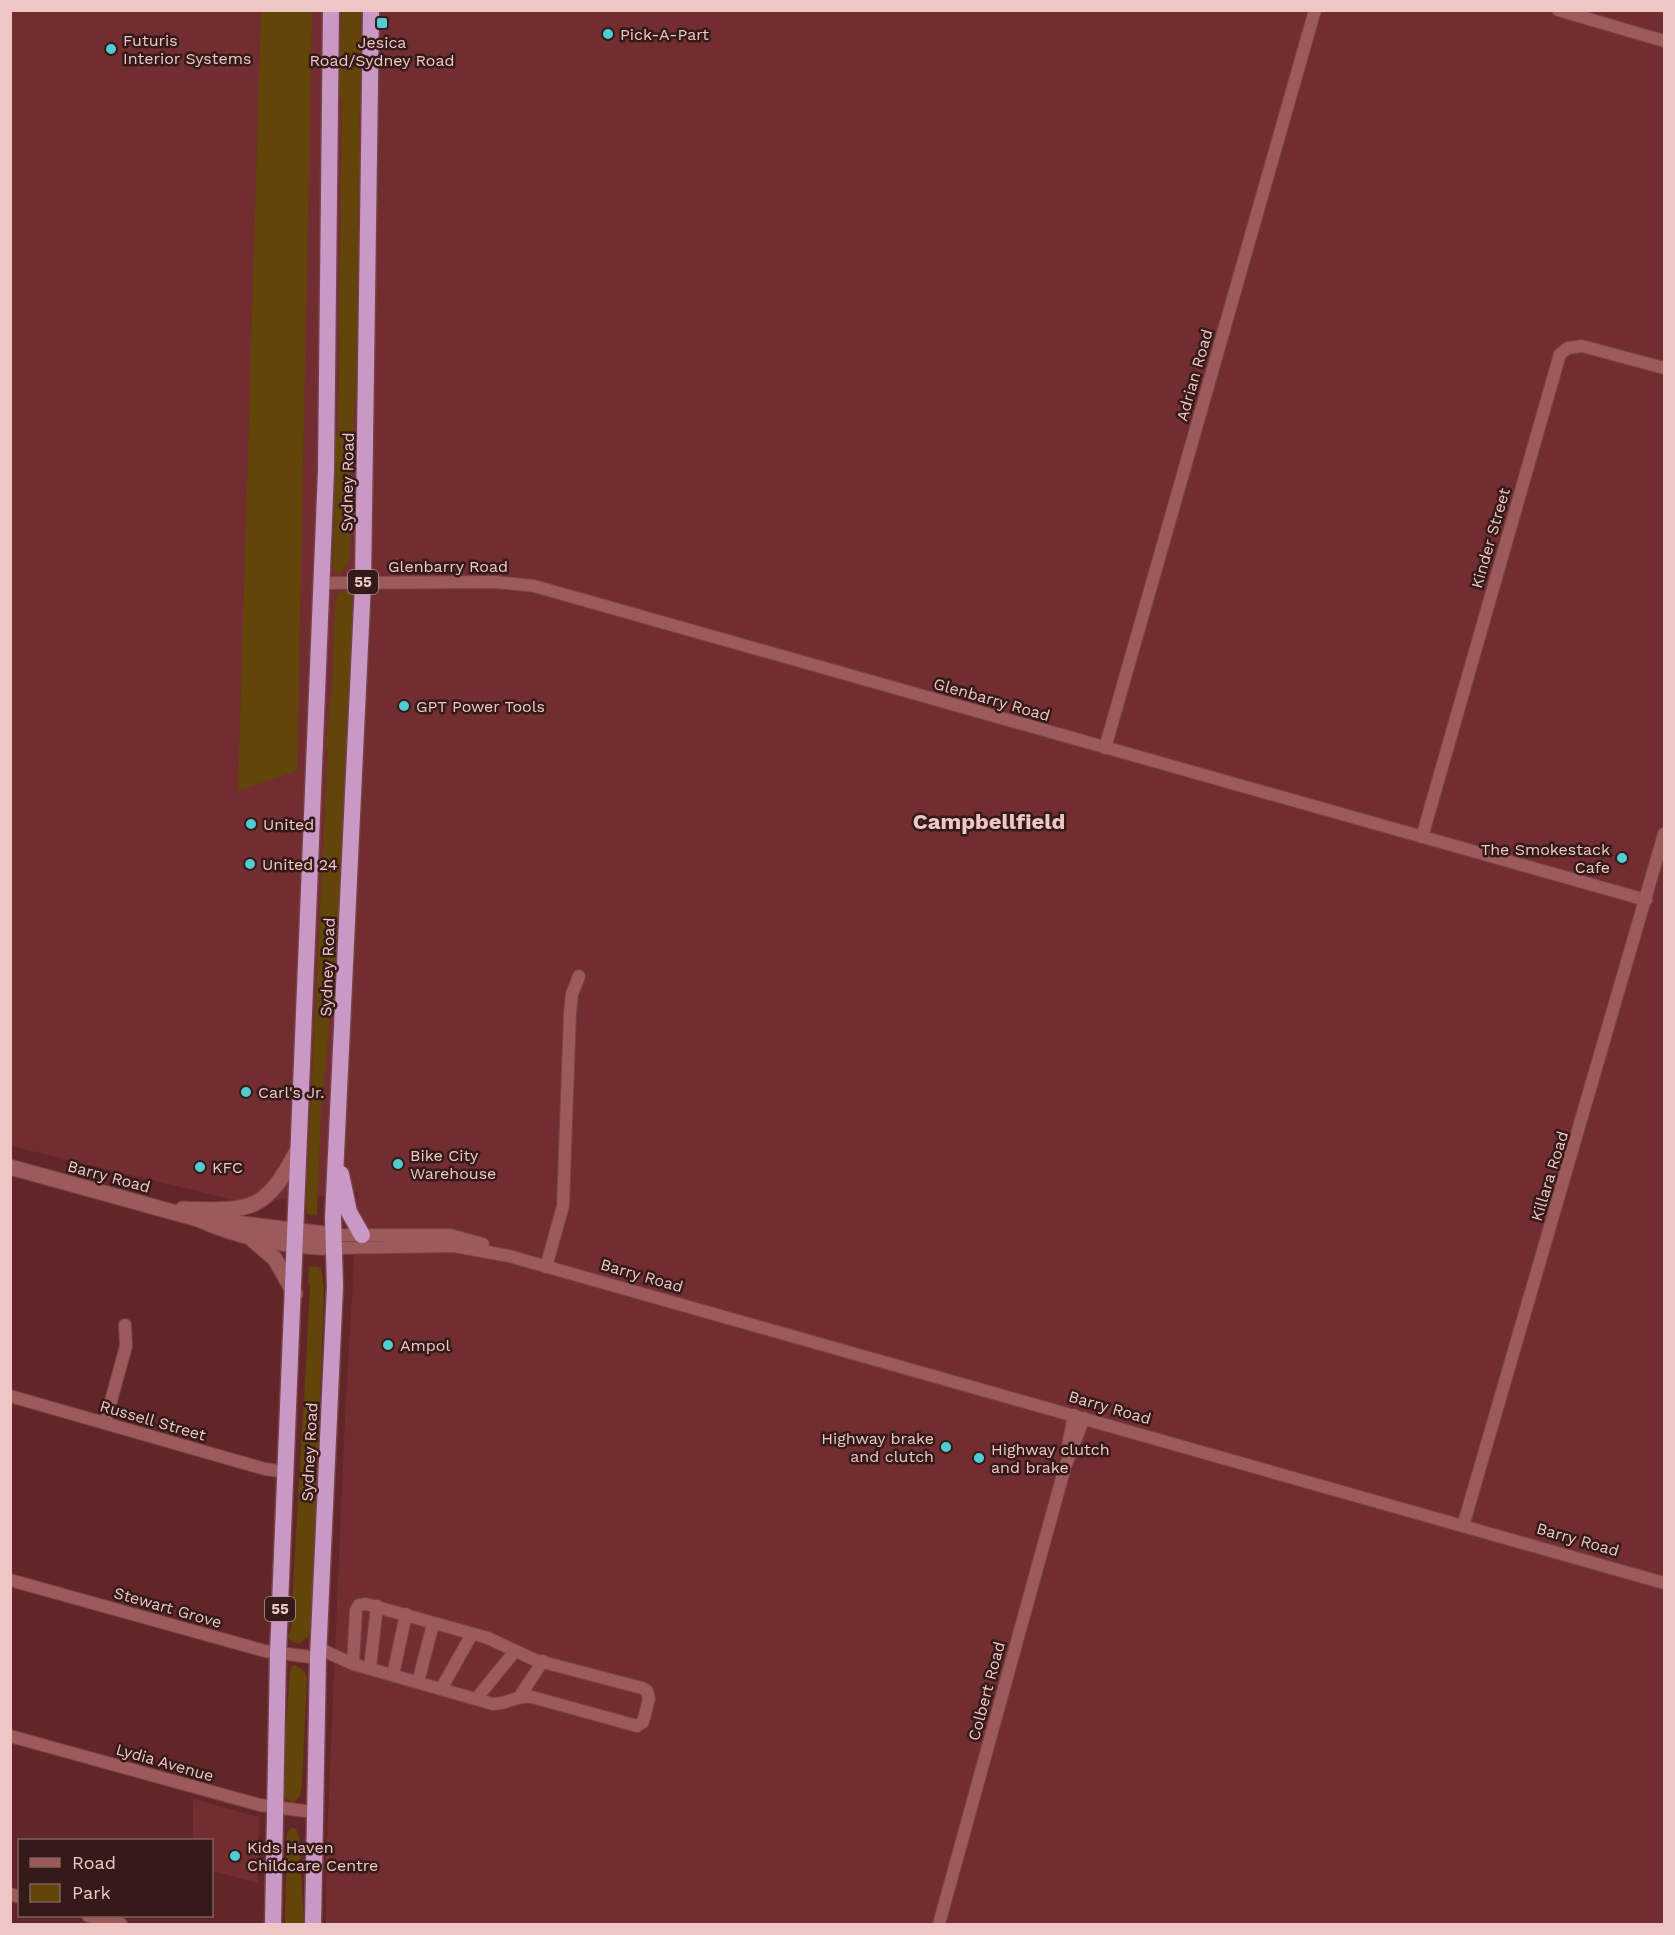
<svg xmlns="http://www.w3.org/2000/svg" width="1675" height="1935" viewBox="0 0 1675 1935" font-family="'Work Sans',sans-serif">
	<style>
		.built { fill: #712d30 }
		.green { fill: #624509 }
		.lines { fill: none; stroke-linecap: round; stroke-linejoin: round }
		.minor-casing { stroke: #774246; stroke-width: 14 }
		.secondary-casing { stroke: #774246; stroke-width: 17 }
		.trunk-casing { stroke: #774246; stroke-width: 19 }
		.minor { stroke: #9c5a5a; stroke-width: 12 }
		.secondary { stroke: #9c5a5a; stroke-width: 15 }
		.trunk { stroke: #ca98c4; stroke-width: 16 }
		.poi-dot { fill: #51ccd2; stroke: #351a1a; stroke-width: 2 }
		.labels { text-anchor: middle; stroke-width: 5; stroke-linejoin: round; paint-order: stroke }
		.shield { fill: #351a1a; stroke: #b69292; stroke-width: 1.5 }
		.shield-label { font-size: 15px; font-weight: bold; fill: #edc6c5 }
		.poi-label { font-size: 16px; fill: #edc6c5; stroke: #351a1a; text-anchor: start }
		.street-label { font-size: 16px; fill: #edc6c5; stroke: #351a1a }
		.district-label { font-size: 22px; font-weight: bold; fill: #edc6c5; stroke: #351a1a }
	</style>
	<rect width="100%" height="100%" fill="#622628"/>
	<g class="built">
		<path d="M11,11H1664V1924H326V1862L345,1416L358,1192L246,1203L11,1146Z"/>
		<path d="M193,1799L259,1817L258,1883L212,1871V1840H193Z"/>
	</g>
	<g class="green">
		<path d="M261,11H312L297,771L238,791Z"/>
		<path d="M342,11H361L356,387L349,494L352,495L349,561L340,574L333,569L335,434H338L342,98L338,97Z"/>
		<path d="M345,590L350,592L353,602L337,942L321,1111L317,1216L307,1214L306,1201L328,749L325,748L332,691L335,603L339,593Z"/>
		<path d="M316,1266L321,1268L324,1289L311,1630L309,1637L298,1644L290,1640L288,1636L291,1630C296,1515 305,1400 310,1284L308,1283L309,1267Z"/>
		<path d="M295,1665L305,1672L307,1677L302,1784L300,1796L294,1802L286,1799L282,1785L290,1671L291,1667Z"/>
		<path d="M291,1827L296,1829L299,1837L304,1924H285L287,1834Z"/>
	</g>
	<g class="lines">
		<g class="minor-casing">
			<g id="minor">
				<path d="M1558,10L1664,41"/>
				<path d="M323,583L495,582L534,586L1646,900"/>
				<path d="M1105,748L1315,10"/>
				<path d="M1422,837L1560,354L1568,348L1582,346L1664,368"/>
				<path d="M333,1235H450L483,1244"/>
				<path d="M334,1248L454,1246L509,1256L1664,1583"/>
				<path d="M546,1267L563,1206L570,1013L572,994L579,976"/>
				<path d="M10,1396L265,1469L286,1472"/>
				<path d="M105,1423L126,1346L125,1325"/>
				<path d="M1067,1451L1074,1415"/>
				<path d="M1463,1526L1664,834"/>
				<path d="M10,1580L265,1651L318,1658"/>
				<path d="M318,1648L353,1664L493,1704C507,1704 517,1695 532,1697L637,1726L643,1722L649,1699L647,1691L642,1688L535,1660L488,1638L366,1604L359,1605L356,1610L353,1664"/>
				<path d="M370,1668L377,1606"/>
				<path d="M393,1675L406,1614"/>
				<path d="M418,1682L433,1624"/>
				<path d="M441,1689L472,1634"/>
				<path d="M520,1696L543,1661"/>
				<path d="M476,1699L515,1651"/>
				<path d="M10,1736L260,1805L313,1812"/>
				<path d="M10,1894L20,1897"/>
				<path d="M88,1916L121,1924"/>
				<path d="M939,1924L1065,1467L1084,1418"/>
			</g>
		</g>
		<g class="secondary-casing">
			<g id="secondary">
				<path d="M10,1167L198,1219C242,1239 285,1246 334,1248"/>
				<path d="M183,1209C251,1211 265,1213 298,1149"/>
				<path d="M210,1220L333,1235"/>
				<path d="M253,1240L275,1259L295,1294"/>
			</g>
		</g>
		<g class="trunk-casing">
			<g id="trunk">
				<path d="M341,1174L349,1212L362,1235"/>
				<path d="M273,1924L278,1654L326,471L331,10"/>
				<path d="M313,1924L318,1658L335,1286L333,1218L363,583L371,10"/>
			</g>
		</g>
		<use href="#minor" class="minor"/>
		<use href="#secondary" class="secondary"/>
		<use href="#trunk" class="trunk"/>
	</g>
	<g class="poi-dot">
		<rect x="376" y="17" width="12" height="12" rx="3"/>
		<circle cx="608" cy="34" r="6"/>
		<circle cx="111" cy="49" r="6"/>
		<circle cx="404" cy="706" r="6"/>
		<circle cx="251" cy="824" r="6"/>
		<circle cx="1622" cy="858" r="6"/>
		<circle cx="250" cy="864" r="6"/>
		<circle cx="246" cy="1092" r="6"/>
		<circle cx="398" cy="1164" r="6"/>
		<circle cx="200" cy="1167" r="6"/>
		<circle cx="388" cy="1345" r="6"/>
		<circle cx="946" cy="1447" r="6"/>
		<circle cx="979" cy="1458" r="6"/>
		<circle cx="235" cy="1856" r="6"/>
	</g>
	<g class="labels">
		<g class="shield">
			<rect x="348" y="570" width="30" height="24" rx="4.5"/>
			<rect x="265" y="1597" width="30" height="24" rx="4.5"/>
		</g>
		<g class="shield-label">
			<text x="363" y="587">55</text>
			<text x="280" y="1614">55</text>
		</g>
		<g class="poi-label">
			<text x="620" y="40">Pick-A-Part</text>
			<text x="123" y="46">Futuris<tspan x="123" dy="18">Interior Systems</tspan></text>
			<text x="382" y="48" text-anchor="middle">Jesica<tspan x="382" dy="18">Road/Sydney Road</tspan></text>
			<text x="416" y="712">GPT Power Tools</text>
			<text x="263" y="830">United</text>
			<text x="1610" y="855" text-anchor="end">The Smokestack<tspan x="1610" dy="18">Cafe</tspan></text>
			<text x="262" y="870">United 24</text>
			<text x="258" y="1098">Carl's Jr.</text>
			<text x="410" y="1161">Bike City<tspan x="410" dy="18">Warehouse</tspan></text>
			<text x="212" y="1173">KFC</text>
			<text x="400" y="1351">Ampol</text>
			<text x="934" y="1444" text-anchor="end">Highway brake<tspan x="934" dy="18">and clutch</tspan></text>
			<text x="991" y="1455">Highway clutch<tspan x="991" dy="18">and brake</tspan></text>
			<text x="247" y="1853">Kids Haven<tspan x="247" dy="18">Childcare Centre</tspan></text>
		</g>
		<g class="street-label">
			<text transform="translate(1194 375) rotate(-74)" y="6">Adrian Road</text>
			<text transform="translate(347 482) rotate(-89)" y="6">Sydney Road</text>
			<text transform="translate(1490 538) rotate(-74)" y="6">Kinder Street</text>
			<text x="448" y="572">Glenbarry Road</text>
			<text transform="translate(992 699) rotate(16)" y="6">Glenbarry Road</text>
			<text transform="translate(327 967) rotate(-88)" y="6">Sydney Road</text>
			<text transform="translate(109 1176) rotate(15)" y="6">Barry Road</text>
			<text transform="translate(1549 1176) rotate(-73)" y="6">Killara Road</text>
			<text transform="translate(642 1275) rotate(16)" y="6">Barry Road</text>
			<text transform="translate(1110 1407) rotate(16)" y="6">Barry Road</text>
			<text transform="translate(153 1420) rotate(16)" y="6">Russell Street</text>
			<text transform="translate(309 1452) rotate(-87)" y="6">Sydney Road</text>
			<text transform="translate(1578 1539) rotate(16)" y="6">Barry Road</text>
			<text transform="translate(168 1607) rotate(16)" y="6">Stewart Grove</text>
			<text transform="translate(986 1691) rotate(-75)" y="6">Colbert Road</text>
			<text transform="translate(165 1762) rotate(16)" y="6">Lydia Avenue</text>
		</g>
		<g class="district-label">
			<text x="989" y="829">Campbellfield</text>
		</g>
	</g>
	<rect width="1675" height="1935" fill="none" stroke="#edc6c5" stroke-width="24"/>
	<rect x="18" y="1839" width="195" height="78" fill="#351a1a" stroke="#7f5f5e" stroke-width="1.5"/>
	<rect x="30" y="1858" width="30" height="9" fill="#9c5a5a" stroke="#7f5f5e" stroke-width="1.5"/>
	<text x="72" y="1869" font-size="18" fill="#edc6c5">Road</text>
	<rect x="30" y="1884" width="30" height="18" fill="#624509" stroke="#7f5f5e" stroke-width="1.5"/>
	<text x="72" y="1899" font-size="18" fill="#edc6c5">Park</text>
</svg>
